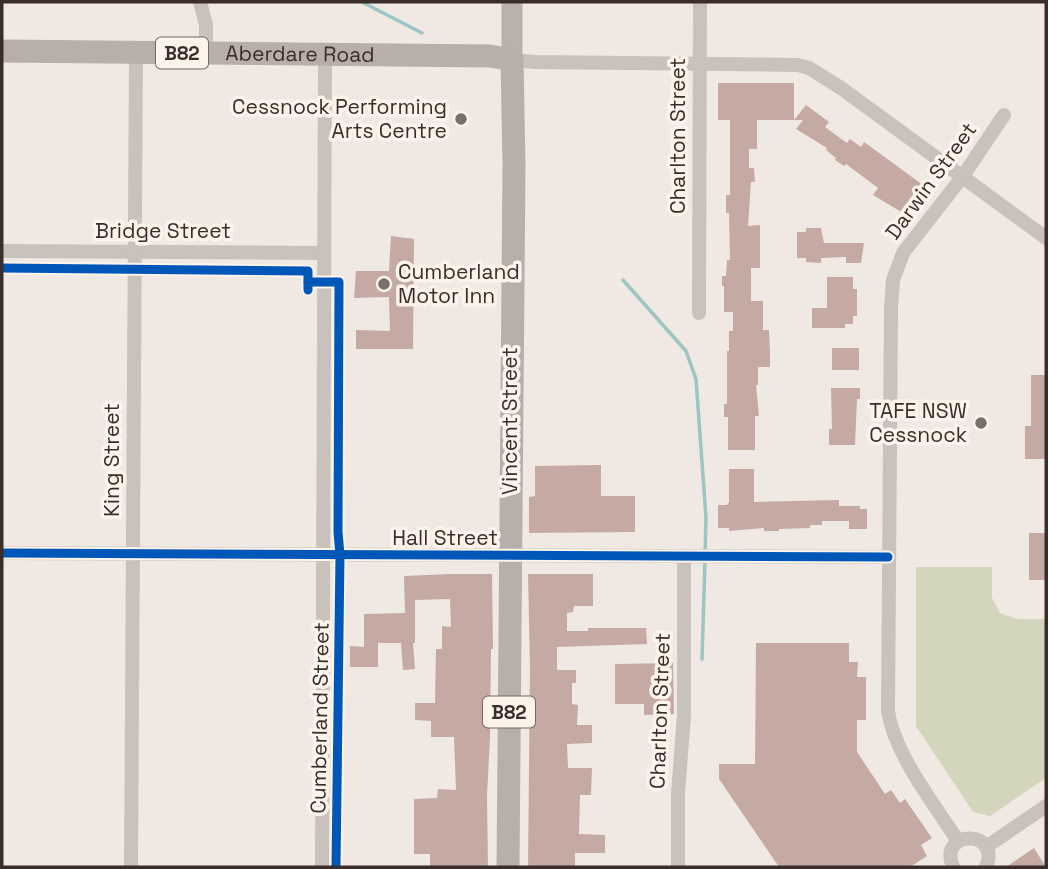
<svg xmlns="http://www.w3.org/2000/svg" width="1048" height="869" viewBox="0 0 1048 869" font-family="'Space Grotesk',sans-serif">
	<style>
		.green { fill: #d3d6bc }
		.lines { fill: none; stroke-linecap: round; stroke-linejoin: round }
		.stream { stroke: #9dc5c1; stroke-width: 3.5 }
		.building { fill: #c5aaa3 }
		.street { stroke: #c9c1bc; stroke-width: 14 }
		.secondary { stroke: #bab1ac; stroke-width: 21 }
		.primary { stroke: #b8afab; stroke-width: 23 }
		.cycleway-casing { stroke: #fcf3eb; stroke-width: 13 }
		.cycleway { stroke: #0057b8; stroke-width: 9 }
		.poi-dot { fill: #7a6f6a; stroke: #fcf3eb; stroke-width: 2.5 }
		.labels { text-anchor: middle; stroke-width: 7; stroke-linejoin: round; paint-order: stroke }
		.shield { fill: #fcf3eb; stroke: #756863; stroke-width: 2 }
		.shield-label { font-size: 19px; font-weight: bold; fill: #3b2d29 }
		.street-label { font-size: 21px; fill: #3b2d29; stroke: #fcf3eb }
		.poi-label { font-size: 21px; fill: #3b2d29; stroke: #fcf3eb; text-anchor: end }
	</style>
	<rect width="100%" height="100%" fill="#f0e9e3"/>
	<path class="green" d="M916,567H992V598L1000,613L1017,619H1046V778L990,816L973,812L916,726Z"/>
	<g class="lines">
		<g class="stream">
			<path d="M362,2L422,33"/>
			<path d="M623,280L686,351L696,379L706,518L705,553"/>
			<path d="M702,659L705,561"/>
		</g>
	</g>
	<g class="building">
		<path d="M718,83H794V120H757V149H749V168H754L755,182H751L748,226L760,225V268H751V301H763V330H769L770,352V367H758V385H756L759,416H755V450H728V417H724V404H727V351H729V331H733V312H724V286H722V276H726L727,260H730L729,213H726V195H730V120H718Z"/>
		<path d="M806,105L829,122L825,127L847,143L850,139L861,147L864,142L923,185L903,213L873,195L878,188L846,164L844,166L835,160L836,158L826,150L827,148L796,129L803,120H794Z"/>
		<path d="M806,228H821L824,243H864L861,263H846V257L821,258V263L806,262V258H797V232H806Z"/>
		<path d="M391,236L414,239L413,349H356V330L390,331L389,297L354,298L356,271H389Z"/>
		<path d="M827,277H853V289H857V316H853V324H845V328H812V308H827Z"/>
		<rect x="832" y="348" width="27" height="22"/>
		<path d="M1031,375H1046V459H1025V426H1031Z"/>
		<path d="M831,388H860V399H857L855,445H829V429H832Z"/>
		<path d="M601,465V496H635V532L529,533V497L535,496V466Z"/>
		<path d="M729,469H754V502L839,500V506H860V509H867V529H849V521H822V525H810V528L779,529V531H764V528L729,531V528H718V505H727L729,502Z"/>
		<rect x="1029" y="533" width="17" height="47"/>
		<path d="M450,574H492L493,649H491L490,737L487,796L488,867H430V854H414V799L437,798L438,789L456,790L454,737H431V721L415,720V703H435L436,649H442V626L451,627L450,599L415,600V643H413L415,669L403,670L401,643H378V667H350V646L364,647V614L405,613L404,576Z"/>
		<path d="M528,574H593V606H574L573,612L567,613V631H588V628H646L647,644L557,647V670H576V683H572V704L578,705L577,725H592V743L567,744L568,768H592L591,795H580L579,834L605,835V853H575V867H528L530,667Z"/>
		<path d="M756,643H849V662H858L857,677H866V720H857V752L885,794L891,790L900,803L905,799L932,838L921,845L927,856L910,867H779L719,779V764H755Z"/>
		<path d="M673,663L674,714L644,715V704H615V664Z"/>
		<path d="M1034,848L1046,867H1006Z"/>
	</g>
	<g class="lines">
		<g class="street">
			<path d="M200,2L206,25V54"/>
			<path d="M512,60L535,62L798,65L809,68L841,88L1046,238"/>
			<path d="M2,251L324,253"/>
			<path d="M699,313L700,2"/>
			<path d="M2,553L888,557"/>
			<path d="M958,841C934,804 895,755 888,711L891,307L893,280L903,253L963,176L1004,115"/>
			<path d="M986,847L1046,806"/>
			<path d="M131,867L136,53"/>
			<path d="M322,867L325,55"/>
			<path d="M678,867V794L684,715V556"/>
			<path d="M953,867C937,829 1002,829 986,867"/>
		</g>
		<path class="secondary" d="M512,60V2"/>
		<path class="primary" id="s1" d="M2,51L490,56L512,60L514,165L508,867"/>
		<g class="cycleway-casing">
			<g id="cycleway">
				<path d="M2,268L308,271V290"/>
				<path d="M308,282H339L338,532L340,555L336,867"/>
				<path d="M2,553L888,557"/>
			</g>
		</g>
		<use href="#cycleway" class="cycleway"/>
	</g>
	<g class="poi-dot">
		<circle cx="461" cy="119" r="7"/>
		<circle cx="384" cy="284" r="7"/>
		<circle cx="981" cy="423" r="7"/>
	</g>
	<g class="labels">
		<g class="shield">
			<rect x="156" y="37.5" width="52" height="31" rx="5"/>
			<rect x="483" y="696.5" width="52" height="31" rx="5"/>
		</g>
		<g class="shield-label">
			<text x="182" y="60">B82</text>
			<text x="509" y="719">B82</text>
		</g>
		<g class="street-label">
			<text dy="7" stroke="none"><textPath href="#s1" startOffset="298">Aberdare Road</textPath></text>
			<text transform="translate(678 136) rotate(-90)" y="7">Charlton Street</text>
			<text transform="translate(931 181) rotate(-54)" y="7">Darwin Street</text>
			<text x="163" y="238">Bridge Street</text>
			<text transform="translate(510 421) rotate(-90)" y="7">Vincent Street</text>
			<text transform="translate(112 460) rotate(-90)" y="7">King Street</text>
			<text x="445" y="545">Hall Street</text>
			<text transform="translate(660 711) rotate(-88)" y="7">Charlton Street</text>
			<text transform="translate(320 718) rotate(-89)" y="7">Cumberland Street</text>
		</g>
		<g class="poi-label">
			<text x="447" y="114">Cessnock Performing<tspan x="447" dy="24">Arts Centre</tspan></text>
			<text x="398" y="279" text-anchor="start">Cumberland<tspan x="398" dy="24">Motor Inn</tspan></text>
			<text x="967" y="418">TAFE NSW<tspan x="967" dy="24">Cessnock</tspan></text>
		</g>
	</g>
	<rect width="1048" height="869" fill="none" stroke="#3b2d29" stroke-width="7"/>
</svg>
